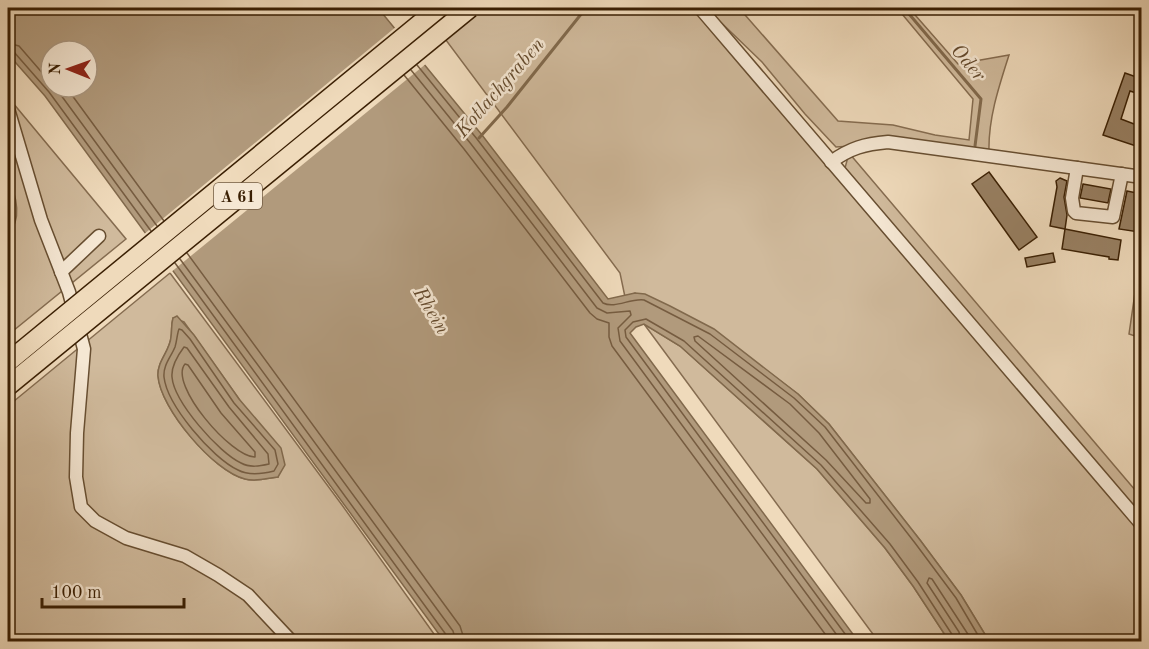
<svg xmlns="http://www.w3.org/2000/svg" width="1149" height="649" viewBox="0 0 1149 649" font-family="'Old Standard TT',serif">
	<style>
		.green { fill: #d0ba9c; stroke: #856c50; stroke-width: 1.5; fill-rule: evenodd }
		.water { fill: #b19a7c; stroke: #81694c; stroke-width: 1.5; fill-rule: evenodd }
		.pier { fill: #efdabb }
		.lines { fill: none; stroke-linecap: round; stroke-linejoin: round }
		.shore { stroke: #765c40; stroke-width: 1.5 }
		.stream { stroke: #81694c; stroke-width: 3 }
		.building { fill: #988063; stroke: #3a1f03; stroke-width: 1.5 }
		.minor-casing { stroke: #674e31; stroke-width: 15 }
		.minor { stroke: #f5e7d3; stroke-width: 12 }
		.highway-bridge-casing { stroke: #3a1f03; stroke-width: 21; stroke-linecap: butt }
		.highway-bridge { stroke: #efdabb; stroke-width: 18 }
		.labels { text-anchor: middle; stroke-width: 5; stroke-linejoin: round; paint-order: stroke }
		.shield { fill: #f5e7d3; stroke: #725b41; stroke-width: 1.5 }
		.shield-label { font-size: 16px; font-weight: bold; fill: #3a1f03 }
		.water-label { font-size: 20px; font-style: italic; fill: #644a2d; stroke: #f5e7d3 }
	</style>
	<rect width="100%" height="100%" fill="#efdabb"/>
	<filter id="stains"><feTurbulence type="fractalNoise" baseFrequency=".00333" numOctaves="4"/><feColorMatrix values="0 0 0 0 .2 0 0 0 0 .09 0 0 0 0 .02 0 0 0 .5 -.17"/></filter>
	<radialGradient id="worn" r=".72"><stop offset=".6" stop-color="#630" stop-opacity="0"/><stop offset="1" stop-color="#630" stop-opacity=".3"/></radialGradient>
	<g class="green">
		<path d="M422,8H692L1141,533V641H989L961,595L920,540L829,424L798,394L770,373L635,293L625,297L620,273Z"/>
		<path d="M706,8H739L838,121L893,125L935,135L969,140L973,99L897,8H909L958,64L1009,55C999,86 988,119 989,152L913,142L836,147L805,114L762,62Z"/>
		<path d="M8,97L126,239L8,335V233L11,231L12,188L8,181Z"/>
		<path d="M849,153L1141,497V520L845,168Z"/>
		<path d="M170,273L342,505L439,641L8,642V406ZM173,318L184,322L239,399L278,477C268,478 256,482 245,479C214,472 160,408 158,376C157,361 170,351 171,337C172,330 171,325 173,318Z"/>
		<path d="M1136,286L1141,287V338L1129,334Z"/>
		<path d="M644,324L680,346L817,469L885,548L913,586L949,641H878Z"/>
	</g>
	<g class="water">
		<path d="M8,8H378L482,135L608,299L635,293L645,294L670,306L714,329L798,394L829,424L920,540L961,595L989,641H949L913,586L885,548L817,469L680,346L644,324L636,327L630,333L858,641H444L45,96L8,54ZM51,51H87V87H51Z"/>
		<path d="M8,181C17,195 22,221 8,233Z"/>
		<path d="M177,316L194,335L239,399L281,448L285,465L278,477C268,478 256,482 245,479C214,472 160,408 158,376C157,361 170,351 171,337C172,330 171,325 173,318Z"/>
	</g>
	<path class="pier" d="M397,26L427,63L170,273L143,235Z"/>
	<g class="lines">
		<g class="shore">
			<path d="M8,43L19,46L51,83"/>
			<path d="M8,50L14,52L49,92L151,231"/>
			<path d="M417,65L477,139L603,303C615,309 630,298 644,300L710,334L794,398L825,427L915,543L956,598L982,642"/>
			<path d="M411,70L471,144L597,308L607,313L630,311L631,315L618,328L620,341L842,642"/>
			<path d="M404,75L464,149L590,313L597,319L609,323V337L612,346L831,642"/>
			<path d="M55,87L157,226"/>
			<path d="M66,87L164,221"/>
			<path d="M187,253L460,626L465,642"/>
			<path d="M180,259L453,631L456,642"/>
			<path d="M175,263L447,636L448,642"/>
			<path d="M179,329L182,330L190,339L234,403L275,450L278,464L274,471C262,474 249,476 238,470C212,458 167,405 164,377C163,365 171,357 175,347C177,341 177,334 179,329Z"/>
			<path d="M698,336L790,404L819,433L870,499V503H866L826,460L695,341L694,337Z"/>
			<path d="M184,347L187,348L229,407L268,454L269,464C260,466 250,468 241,463C219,453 174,402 172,377C171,366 178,355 184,347Z"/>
			<path d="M185,364L188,365L221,413L255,452V457C232,458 168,384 185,364Z"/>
			<path d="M851,642L626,337L625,330L633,322L646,319L684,341L821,465L890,544L918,582L953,636L954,642"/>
			<path d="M961,642L959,632L927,583L929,578L932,579L973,642"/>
		</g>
		<g class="stream">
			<path d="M904,8L981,99L975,146"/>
			<path d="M479,138L507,107L586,8"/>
			<path d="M1141,308H1142"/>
		</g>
	</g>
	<g class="building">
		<path d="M1125,73L1142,79V95L1130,91L1121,119L1142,127V148L1103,135Z"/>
		<path d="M989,172L1037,237L1019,250L972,184Z"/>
		<path d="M1060,178L1067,181L1064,197L1067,215L1065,229L1050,226L1057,187L1056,181Z"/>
		<path d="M1083,184L1111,189L1108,203L1080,198Z"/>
		<path d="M1127,191L1142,194V216L1139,232L1119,229Z"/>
		<path d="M1065,229L1121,240L1118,260L1109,259V257L1062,249Z"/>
		<path d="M1053,253L1055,262L1027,267L1025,258Z"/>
	</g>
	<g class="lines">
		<g class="minor-casing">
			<g id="minor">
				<path d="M700,8L1142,525"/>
				<path d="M8,109L41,220L69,292L84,349L77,433L76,477L81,507L95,521L126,538L185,556L218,575L248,595L292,642"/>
				<path d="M831,162C850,148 865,144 888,142L1142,177"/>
				<path d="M1077,168L1072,198L1074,211L1076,213L1113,217L1122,174"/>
				<path d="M61,272L99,236"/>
			</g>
		</g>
		<use href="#minor" class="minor"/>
		<g class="highway-bridge-casing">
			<g id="highway-bridge">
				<path d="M8,362L439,8"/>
				<path d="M8,386L470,8"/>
			</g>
		</g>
		<use href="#highway-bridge" class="highway-bridge"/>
	</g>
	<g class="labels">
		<rect class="shield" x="214" y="183" width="48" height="26" rx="4.5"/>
		<g class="shield-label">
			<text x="238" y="202">A 61</text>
		</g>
		<g class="water-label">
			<text transform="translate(969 62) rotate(50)" y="7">Oder</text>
			<text transform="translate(499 87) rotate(-49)" y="7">Kotlachgraben</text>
			<text transform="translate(432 310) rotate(59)" y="7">Rhein</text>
		</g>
	</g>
	<rect width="1149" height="649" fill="none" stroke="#efdabb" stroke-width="30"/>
	<rect x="9" y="9" width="1131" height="631" fill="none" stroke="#3a1f03" stroke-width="3"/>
	<rect x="15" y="15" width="1119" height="619" fill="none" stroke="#3a1f03" stroke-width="1.5"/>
	<g transform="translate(69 69) rotate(271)"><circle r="28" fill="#f5e7d3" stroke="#aa9780" stroke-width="1.5"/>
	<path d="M0-4.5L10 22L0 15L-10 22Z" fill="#8f2418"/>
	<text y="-9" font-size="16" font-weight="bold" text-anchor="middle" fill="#3a1f03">N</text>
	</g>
	<path d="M42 598v9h142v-9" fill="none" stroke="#3a1f03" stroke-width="3"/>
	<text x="51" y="598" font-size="18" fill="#3a1f03" stroke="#f5e7d3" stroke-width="4.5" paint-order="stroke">100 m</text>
	<rect width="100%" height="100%" filter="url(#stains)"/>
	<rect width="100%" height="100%" fill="url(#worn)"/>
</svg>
